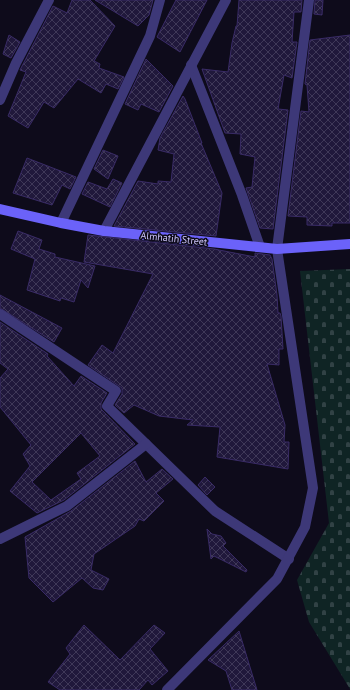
<svg xmlns="http://www.w3.org/2000/svg" width="350" height="690" viewBox="0 0 350 690" font-family="'PT Sans',sans-serif">
	<style>
		.cemetery { fill: url(#cemetery-stones) }
		.building { fill: url(#building-cross-hatch); stroke: #392b66; fill-rule: evenodd }
		.lines { fill: none; stroke-linecap: round; stroke-linejoin: round }
		.minor { stroke: #3d3878; stroke-width: 10 }
		.secondary { stroke: #6b62f9; stroke-width: 10 }
		.labels { text-anchor: middle; stroke-width: 3; stroke-linejoin: round; paint-order: stroke }
		.street-label { font-size: 10px; fill: #cfc7fd; stroke: #0e0b1b }
	</style>
	<defs>
		<pattern id="cemetery-stones" width="16" height="16" patternUnits="userSpaceOnUse"><rect width="16" height="16" fill="#0f2424"/><path d="M2 7V4a2 2 0 0 1 4 0v3zM10 15v-3a2 2 0 0 1 4 0v3z" fill="#314245"/></pattern>
		<pattern id="building-cross-hatch" width="8" height="8" patternUnits="userSpaceOnUse"><rect width="8" height="8" fill="#20183b"/><path d="M0 0l8 8M0 8l8-8" fill="none" stroke="#3f3858"/></pattern>
	</defs>
	<rect width="100%" height="100%" fill="#0e0b1b"/>
	<path class="cemetery" d="M350,269V689L309,622L297,580L329,523L300,271Z"/>
	<g class="building">
		<path d="M72,0H90L115,26L94,61L100,64L99,68L124,77L118,89L106,84L101,93L78,79L54,108L44,102L28,128L8,116L26,72L20,70L53,6L67,13Z"/>
		<path d="M95,0H153L149,15L138,26Z"/>
		<path d="M176,0H207L180,52L157,37Z"/>
		<path d="M239,0H302L301,12H294L292,42H297L292,78L284,75L278,109L288,110L273,229L260,228L246,188L252,187L255,157L240,154L241,134L225,133L202,69L228,72L232,43L236,26H237Z"/>
		<path d="M315,0H323L322,15L314,14Z"/>
		<path d="M9,35L20,42L11,58L3,54Z"/>
		<path d="M350,35V223H332V226L307,225V217L288,216L301,111L309,112L307,85L305,84L310,40Z"/>
		<path d="M146,59L173,86L159,112L141,104L138,110L125,104Z"/>
		<path d="M183,96L185,99L202,143H201L222,193L216,236L114,226L138,181L158,184V181L171,182L174,154L158,150L160,138Z"/>
		<path d="M103,150L118,156L108,179L94,169Z"/>
		<path d="M27,158L76,177L70,189L62,185L52,205L13,193Z"/>
		<path d="M113,179L122,183L110,207L82,194L88,182L107,189Z"/>
		<path d="M18,231L42,240L39,249L55,254V257L95,266L88,288L81,280L74,302L61,298L60,301L27,290L35,259L11,249Z"/>
		<path d="M88,235L214,249L255,257V253L270,255L272,259L277,295L278,313H280L281,316L283,349H279V365L267,364L285,425L284,442H289L288,469L217,457L220,427L187,425L193,420L159,416L134,405L124,413L115,405L122,394V388L88,365L102,345L113,353L153,274L84,262Z"/>
		<path d="M0,295L62,328L54,342L0,308Z"/>
		<path d="M0,322L48,354L47,356L74,386L81,376L107,393L101,403V409L135,444L64,500L37,513L10,491L30,466L23,454L31,445L0,407V378L8,369L0,363ZM81,433L100,456L77,473L81,479L51,500L32,482Z"/>
		<path d="M135,461L146,482L162,469L173,479L156,493L164,501L144,521L139,519L135,526L94,554L91,570L109,579L103,590L93,588L82,578L53,602L29,578L25,537L71,511Z"/>
		<path d="M205,477L215,487L207,495L198,485Z"/>
		<path d="M207,529L212,534L221,536L226,543L223,546L247,570L246,572L214,556L211,559Z"/>
		<path d="M84,625L120,660L154,625L165,633L150,649L168,671L152,685L148,680L139,690H60L48,682L70,654L66,648Z"/>
		<path d="M239,631L257,690H232L226,671L208,660Z"/>
	</g>
	<g class="lines">
		<g class="minor">
			<path d="M191,65L242,195L260,247"/>
			<path d="M0,100L16,63L49,0"/>
			<path d="M61,223L150,36L160,0"/>
			<path d="M104,231L226,0"/>
			<path d="M0,314L116,391L107,406L215,511L289,559"/>
			<path d="M0,539L67,506L146,444"/>
			<path d="M167,690L277,579L305,527L313,488L277,249L309,0"/>
		</g>
		<path class="secondary" d="M0,209L61,223L104,231L277,249L350,244"/>
	</g>
	<g class="labels">
		<g class="street-label">
			<text transform="translate(174 238) rotate(6)" y="4">Almhatih Street</text>
		</g>
	</g>
</svg>
